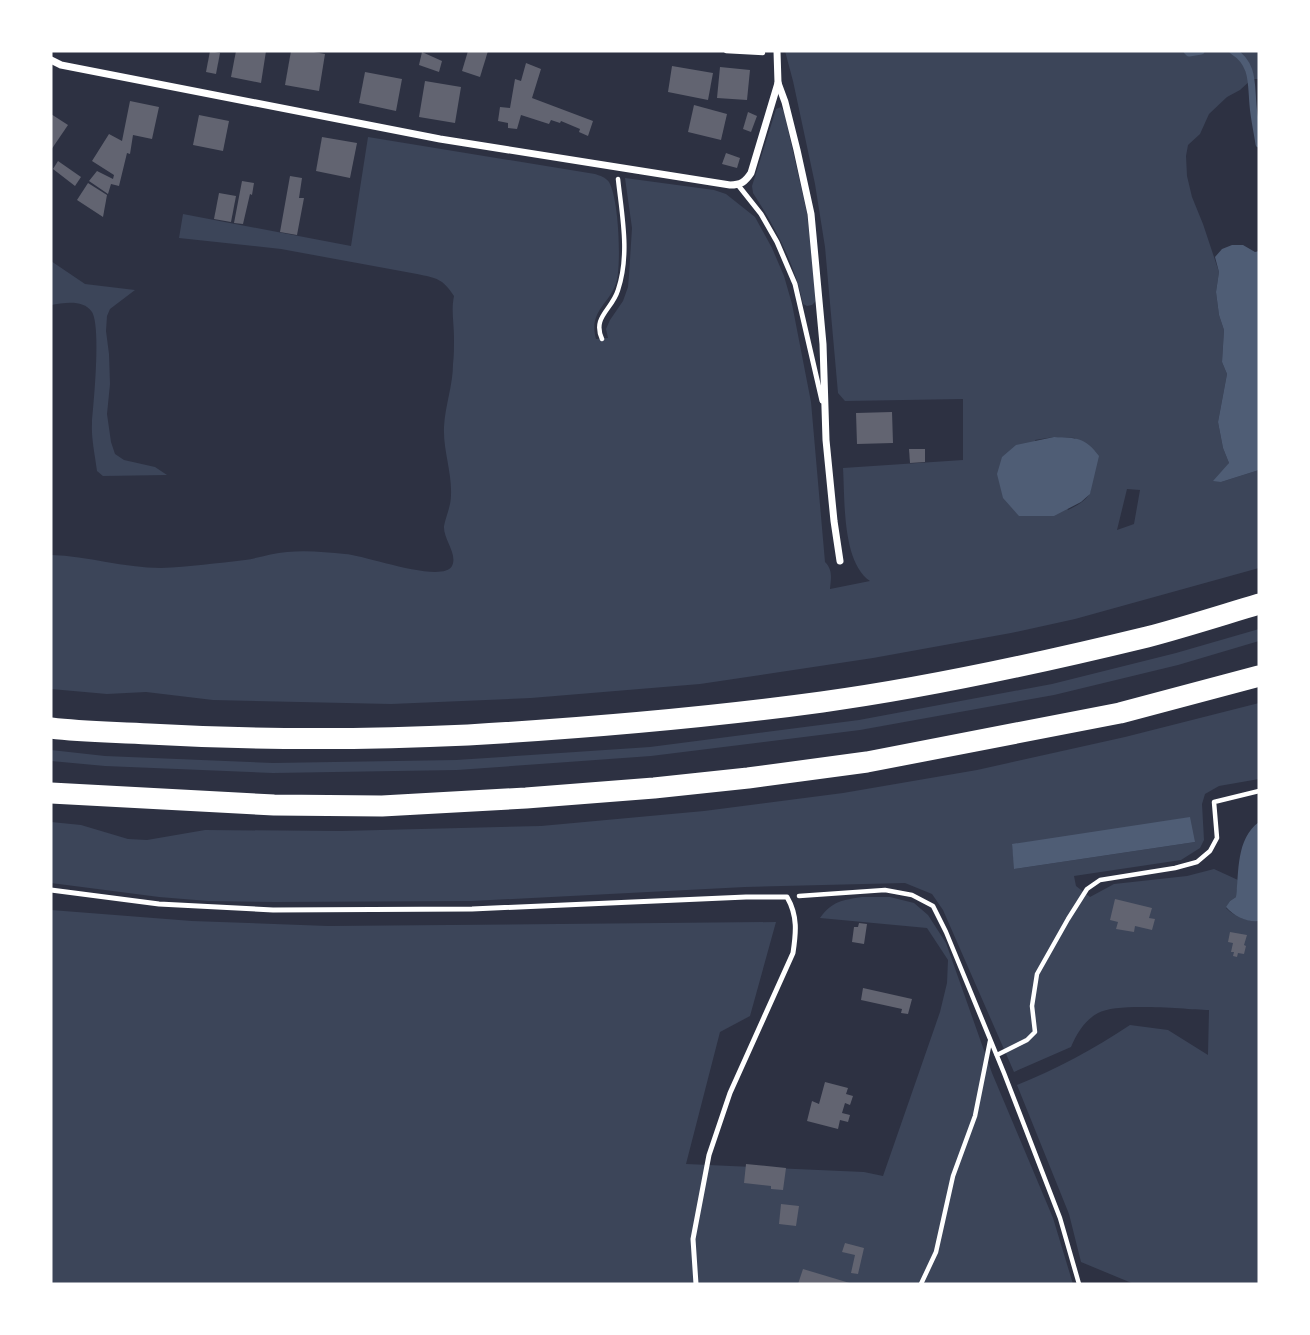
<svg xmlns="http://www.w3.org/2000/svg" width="1310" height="1335" viewBox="0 0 1310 1335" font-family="Quicksand,sans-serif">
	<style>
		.green { fill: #3c4559; fill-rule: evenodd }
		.water { fill: #4f5d75 }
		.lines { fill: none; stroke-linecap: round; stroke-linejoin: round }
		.stream { stroke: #4f5d75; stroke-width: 7 }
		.building { fill: #626471 }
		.path { stroke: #fff; stroke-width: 4.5 }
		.service { stroke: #fff; stroke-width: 5 }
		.minor { stroke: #fff; stroke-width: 7 }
		.motorway { stroke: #fff; stroke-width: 21 }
	</style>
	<rect width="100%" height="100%" fill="#2d3142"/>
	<g class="green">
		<path d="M785,51H1259V79H1252L1240,90L1227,97L1209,114L1200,134L1188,145L1186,156L1187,176L1192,197L1203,224L1219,272L1216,292L1219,315L1224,330L1222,362L1227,374L1218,422L1223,448L1229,463L1221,482L1259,470V568L1075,619L1011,633L873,658L700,684L531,698L391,704L213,700L146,692L107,694L51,689V555C88,556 124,568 161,568C189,567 218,563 245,560C259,558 273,553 287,552C306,550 326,552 345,554C364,555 442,584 452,566C458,554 443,539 444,526C446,516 451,506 451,495C452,472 443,450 444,427C445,406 453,385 453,364C454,356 454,347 454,338C454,323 451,310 454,296C443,279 437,278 417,274L281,249L179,238L183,214L351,246L368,137L595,174C601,176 605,177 609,182C619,200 621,260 617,280C611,304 588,310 596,339L608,338L606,329L610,320L623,301L628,287L629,275L632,228L625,178L714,190L726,194L755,217L772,248L784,276L792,304L811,402L825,562C833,570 831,578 830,589L870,581C842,562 845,501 843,468L963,460V399L845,401L838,393L825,247L815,184L793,81ZM1054,437L1075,438C1080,450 1094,481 1090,493C1086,501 1076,506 1068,510L1035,440ZM1127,489L1140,490L1134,524L1117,530Z"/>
		<path d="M781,107L784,112L807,213L816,301L812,305L807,306L803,304C795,264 775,227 753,193L752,186L773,119L776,109Z"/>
		<path d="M51,261L85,284L135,290L110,309L107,316L106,331L109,354L110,384L107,414L111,442L115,454L124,460L155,467L167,475L103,476L97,471C95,455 91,438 92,422C94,401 101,327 92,312C83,299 64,303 51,305Z"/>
		<path d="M1259,629V641L1178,665L1054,695L860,730L651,756L457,770L273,773L105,766L51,761V750L105,756L273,763L456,760L650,747L859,720L1052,684L1176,653Z"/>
		<path d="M1259,703V779L1219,786L1205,794L1202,804L1204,840L1200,848L1181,860L1074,876L1076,886L1090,897L1114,884L1187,876L1214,869L1238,880L1236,897L1230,901L1226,908C1235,917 1246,921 1259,921V1284H1134L1081,1262L1069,1214L1017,1085C1057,1069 1094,1049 1130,1025L1168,1030L1208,1055L1209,1010C1184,1009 1117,1002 1098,1013C1085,1020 1077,1033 1071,1047L1014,1072L943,910L932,894L905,883L745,887L472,901L275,902L208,901L159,897L51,883V822L81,825L128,839L147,840L205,830L341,831L541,826L704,811L843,793L977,770L1125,737ZM1195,842L1015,869L1012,845Z"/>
		<path d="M862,897H890L914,903L928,915L946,943L992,1073L1053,1218L1073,1284H51V910L192,921L328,926L776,922L750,1016L720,1032L686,1164L864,1172L883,1176L940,1012L947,983L948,960L927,928L820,918C832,901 843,900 862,897Z"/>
	</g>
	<g class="water">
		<path d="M1232,245H1243L1255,252L1259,251V470L1221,482L1213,481L1229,463L1223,448L1218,422L1227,374L1222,362L1224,330L1219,315L1216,292L1219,272L1215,257L1222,249Z"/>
		<path d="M1054,437C1077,438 1085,437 1099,456L1090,494L1081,502L1054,516H1019L1003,498L997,474L1002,457L1016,445Z"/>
		<path d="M1190,817L1195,842L1014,869L1012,844Z"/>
		<path d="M1259,822V921C1246,922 1235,917 1226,907L1230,901L1236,897C1239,871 1236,839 1259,822Z"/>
	</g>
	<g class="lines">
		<g class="stream">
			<path d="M1187,51L1189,53L1201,51"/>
			<path d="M1233,51C1254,64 1251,84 1253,105C1254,118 1257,131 1259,144"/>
		</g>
	</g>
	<g class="building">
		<path d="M210,51L220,53L216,74L206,72Z"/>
		<path d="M236,51H266L261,83L231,77Z"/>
		<path d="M291,51H308L325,54L319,91L285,85Z"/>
		<path d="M468,51H488L480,77L462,71Z"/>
		<path d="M422,52L442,61L439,72L419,65Z"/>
		<path d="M526,63L541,69L532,98L593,121L588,136L579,132L580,129L561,121L560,123L551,120L549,124L521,115L517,129L508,128V123L498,121L500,107L510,108L515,79L521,81Z"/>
		<path d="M672,66L713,73L708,100L668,92Z"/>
		<path d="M720,67L750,70L747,100L717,98Z"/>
		<path d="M365,72L402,79L396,111L359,103Z"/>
		<path d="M425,81L461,87L455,123L419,117Z"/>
		<path d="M130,101L159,107L152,139L133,135L130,154L127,153L119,186L111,184L108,194L89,181L97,171L113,179L114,175L92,161L109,134L122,141Z"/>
		<path d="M694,105L727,114L721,140L688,132Z"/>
		<path d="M748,112L757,116L751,132L743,129Z"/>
		<path d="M51,114L68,125L51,150Z"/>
		<path d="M199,115L229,121L223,151L193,145Z"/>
		<path d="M322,137L357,143L350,178L316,171Z"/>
		<path d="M726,153L740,158L737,168L722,164Z"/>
		<path d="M58,161L81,177L75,186L53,169Z"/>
		<path d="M290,176L302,178L299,198H304L297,235L280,232Z"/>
		<path d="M242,181L254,183L252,195L250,194L243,224L234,223Z"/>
		<path d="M88,183L107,195L103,217L77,200Z"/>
		<path d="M219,193L236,196L231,222L214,219Z"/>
		<path d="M892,412L893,443L857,444L856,413Z"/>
		<path d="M909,449H925V462L910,463Z"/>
		<path d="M1115,899L1152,908L1149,918L1155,919L1152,930L1135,926L1134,932L1116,929L1118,922L1110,920Z"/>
		<path d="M859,923L867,924L864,944L852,942L854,927H858Z"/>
		<path d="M1230,932L1247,935L1244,945L1246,946L1244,954L1238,953L1237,957L1233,956L1234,952H1231L1233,943L1228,942Z"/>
		<path d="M863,988L912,999L908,1014L901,1013L902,1009L861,1000Z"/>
		<path d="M825,1082L848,1088L846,1094L853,1096L850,1105L845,1103L842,1113L850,1115L848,1122L840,1120L838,1129L807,1121L812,1101L819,1104Z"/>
		<path d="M746,1164L786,1168L783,1190L771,1189V1186L744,1183Z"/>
		<path d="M781,1204L799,1206L796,1226L779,1224Z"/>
		<path d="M845,1243L864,1248L858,1274L851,1273L855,1255L842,1252Z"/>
		<path d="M803,1269L853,1284H798Z"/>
	</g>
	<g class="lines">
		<g class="path">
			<path d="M726,51L763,53"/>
			<path d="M602,339C592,317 612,310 618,290C630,254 622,216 618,179"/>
			<path d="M799,896L885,890L912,895L933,906L946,932L1004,1073L1060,1218L1079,1284"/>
			<path d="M997,1055L1027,1040L1035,1032L1032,1006L1037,974L1068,919L1087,889L1100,880L1175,868L1197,862L1210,851L1217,838L1214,802L1259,791"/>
			<path d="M921,1284L936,1252L953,1176L975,1116L990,1041"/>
		</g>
		<g class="service">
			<path d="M738,185L761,214L777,242L795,284L822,401"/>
			<path d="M51,890L159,904L273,910L472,909L746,897H787C798,916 796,933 793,953L730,1093L709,1155L693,1239L696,1284"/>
		</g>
		<g class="minor">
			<path d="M777,51L778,83L785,102L797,150L811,214L823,344L826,440L834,521L840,561"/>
			<path d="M51,60L61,65L440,139L730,185C741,185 745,182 751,173L778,83"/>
		</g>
		<g class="motorway">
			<path d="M51,728C83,732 116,732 149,734C255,740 361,740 468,735C586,728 705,718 822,702C932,687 1040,663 1147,637C1185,627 1222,615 1259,604"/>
			<path d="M51,793L274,805L382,806L526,798L654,788L748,778L867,762L1120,713L1259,676"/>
		</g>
	</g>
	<rect width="1310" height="1335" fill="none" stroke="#ffffff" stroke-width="105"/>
</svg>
